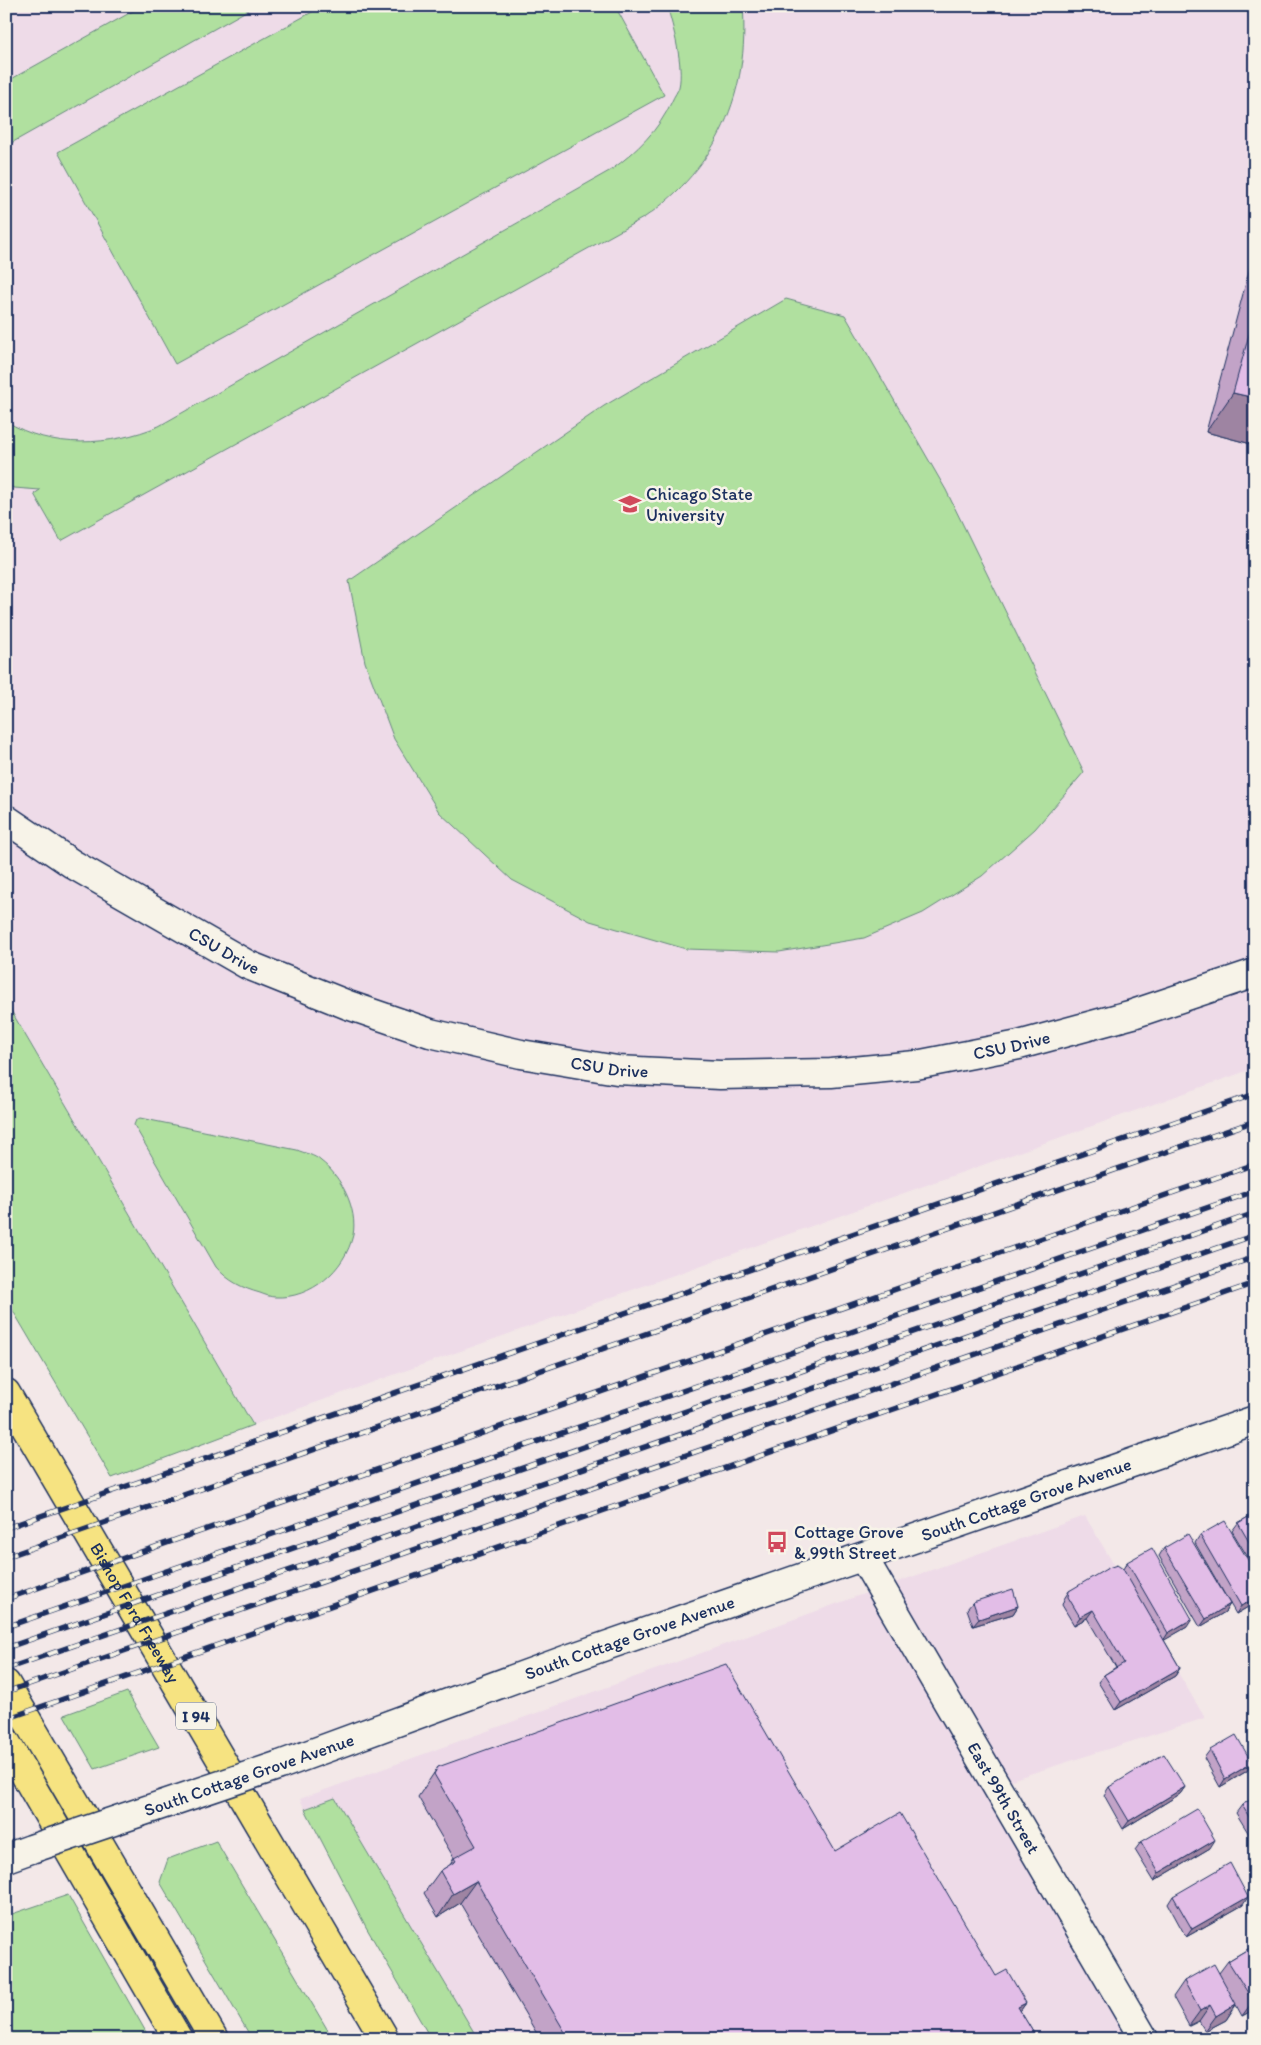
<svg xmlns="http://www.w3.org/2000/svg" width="1261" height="2045" viewBox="0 0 1261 2045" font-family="Itim,sans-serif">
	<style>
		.built { fill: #eedbe8 }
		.green { fill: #b0e09f; stroke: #66887e }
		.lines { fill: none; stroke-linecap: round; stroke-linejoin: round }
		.street-casing { stroke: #1b2f5e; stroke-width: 31 }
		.secondary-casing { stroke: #1b2f5e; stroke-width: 31 }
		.highway-casing { stroke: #1b2f5e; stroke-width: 31 }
		.street { stroke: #f7f3e8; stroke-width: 28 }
		.secondary { stroke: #f7f3e8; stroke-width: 28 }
		.highway { stroke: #f6e381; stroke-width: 28 }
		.rail-casing { stroke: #1b2f5e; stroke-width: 5.5 }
		.rail { stroke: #f7f3e8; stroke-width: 4; stroke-dasharray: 11; stroke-linecap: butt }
		.secondary-bridge-casing { stroke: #1b2f5e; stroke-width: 31; stroke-linecap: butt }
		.secondary-bridge { stroke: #f7f3e8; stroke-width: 28 }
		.wall { fill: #c2a3c7; stroke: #1b2f5e }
		.shaded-wall { fill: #9e84a2; stroke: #1b2f5e }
		.building { fill: #e2bde7; stroke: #1b2f5e }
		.labels { text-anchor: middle; stroke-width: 5; stroke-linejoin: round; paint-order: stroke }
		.shield { fill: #f7f3e8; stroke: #5d6a87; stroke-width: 1 }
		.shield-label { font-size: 16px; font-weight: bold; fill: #1b2f5e }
		.poi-label { font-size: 18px; fill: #1b2f5e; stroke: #f7f3e8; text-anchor: start }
		.street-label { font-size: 18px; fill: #1b2f5e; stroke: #f7f3e8 }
	</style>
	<rect width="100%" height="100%" fill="#f3e8e8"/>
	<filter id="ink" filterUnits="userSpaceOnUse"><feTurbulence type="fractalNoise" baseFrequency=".02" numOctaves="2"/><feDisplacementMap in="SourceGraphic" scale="10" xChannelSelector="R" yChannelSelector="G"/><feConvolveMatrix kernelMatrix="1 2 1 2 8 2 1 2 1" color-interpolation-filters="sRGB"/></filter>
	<g filter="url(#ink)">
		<g class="built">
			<path d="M6,6H1255V1068L253,1425L6,1002Z"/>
			<path d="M1085,1516L1205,1718L983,1789L1129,2039H478L335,1798L305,1809L300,1799L869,1592Z"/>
		</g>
		<g class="green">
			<path d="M142,6H255L6,146V82Z"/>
			<path d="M323,6H615L664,95L175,364L58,152Z"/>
			<path d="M667,6H743C750,92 717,168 645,217L61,541L34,494L40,490L14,488L6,485V421C51,450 111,446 159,426L611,170C637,151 659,130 672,101C674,96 678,91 679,87C684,66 673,26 667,6Z"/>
			<path d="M786,299L845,315L946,490L1084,772L1035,829L982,876L923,913L864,938L779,952L686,949L590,921L512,880L439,812L394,739L365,662L349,581L604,406Z"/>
			<path d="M6,1002L253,1425L112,1478L6,1299Z"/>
			<path d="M140,1118L297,1150C304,1153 315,1155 321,1161C341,1176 358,1209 353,1235C345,1270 311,1299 275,1297C271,1297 265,1295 260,1293C242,1288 228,1281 216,1267L134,1125L136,1120Z"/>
			<path d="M127,1692L159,1747L95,1769L64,1715Z"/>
			<path d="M335,1798L478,2039H431L366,1927L305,1809Z"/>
			<path d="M216,1841L333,2039H252L160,1882L168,1859Z"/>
			<path d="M68,1895L150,2039H6V1916Z"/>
		</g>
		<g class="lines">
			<g class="street-casing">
				<g id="street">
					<path id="s1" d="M863,1557L1144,2039"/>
				</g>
			</g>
			<g class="secondary-casing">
				<g id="secondary">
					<path id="s2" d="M6,819L74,865L248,965L348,1005L430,1033L521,1054L617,1070L720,1075L831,1073L916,1065L1019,1045L1133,1014L1255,973"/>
					<path id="s3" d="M280,1765L568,1659L1255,1420"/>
					<path d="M6,1858L31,1849"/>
				</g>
			</g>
			<g class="highway-casing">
				<g id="highway">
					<path id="s4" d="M6,1393L385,2039"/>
					<path d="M6,1684L214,2039"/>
					<path d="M6,1742L178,2039"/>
				</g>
			</g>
			<use href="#street" class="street"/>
			<use href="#secondary" class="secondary"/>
			<use href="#highway" class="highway"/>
			<g class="rail-casing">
				<g id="rail">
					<path d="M6,1528L1255,1094"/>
					<path d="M6,1557L1255,1121"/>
					<path d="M6,1599L1255,1164"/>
					<path d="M6,1627L1255,1191"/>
					<path d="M6,1648L1255,1213"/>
					<path d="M6,1669L1255,1235"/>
					<path d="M6,1692L1255,1257"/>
					<path d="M6,1719L1255,1283"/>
				</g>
			</g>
			<use href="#rail" class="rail"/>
			<g class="secondary-bridge-casing">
				<path id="secondary-bridge" d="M31,1849L280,1765"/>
			</g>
			<use href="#secondary-bridge" class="secondary-bridge"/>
		</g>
		<g class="wall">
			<path d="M1255,249V445L1206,432Z"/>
			<path d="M1255,1513V1569L1232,1531L1238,1523Z"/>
			<path d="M1200,1535L1255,1603L1236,1614L1195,1543Z"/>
			<path d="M1164,1548L1230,1604L1225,1612L1200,1627L1159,1556Z"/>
			<path d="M1127,1562L1187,1627L1164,1640L1180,1668L1175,1676L1115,1710L1098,1682L1104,1675L1116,1667L1087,1618L1074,1625L1062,1605L1064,1599L1069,1591L1123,1569Z"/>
			<path d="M973,1602L1018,1606L1013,1614L973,1626L967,1609Z"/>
			<path d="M1210,1750L1252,1763L1247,1771L1220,1787L1204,1758Z"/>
			<path d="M438,1767L835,1851L996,1976L1026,2003L1020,2011L1036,2037L1035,2039H540L460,1903L438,1917L424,1893L440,1871L450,1865L454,1858L418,1797Z"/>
			<path d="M1109,1787H1185L1180,1794L1123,1829L1104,1795Z"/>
			<path d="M1255,1797V1837L1252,1839L1236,1813L1242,1805Z"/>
			<path d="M1141,1842L1210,1848L1154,1881L1135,1850Z"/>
			<path d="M1173,1896L1243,1905L1186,1937L1168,1904Z"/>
			<path d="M1255,1945V2009L1242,2016L1236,2005L1226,2020L1205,2031L1199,2021L1189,2026L1173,1997L1184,1981L1219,1973L1228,1961Z"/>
		</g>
		<g class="shaded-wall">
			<path d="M1233,393L1255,398V445L1206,432Z"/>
			<path d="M1255,1598V1603L1236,1614L1241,1606Z"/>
			<path d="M1230,1604L1225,1612L1200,1627L1206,1619Z"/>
			<path d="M1018,1606L1013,1614L973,1626L979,1619Z"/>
			<path d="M1093,1610L1087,1618L1074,1625L1080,1617Z"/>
			<path d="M1192,1619L1187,1627L1163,1641L1168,1633Z"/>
			<path d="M1180,1668L1175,1676L1115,1710L1121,1702Z"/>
			<path d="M1252,1763L1247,1771L1220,1787L1225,1779Z"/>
			<path d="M1185,1787L1180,1794L1123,1829L1129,1821Z"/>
			<path d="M1215,1840L1210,1848L1154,1881L1159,1873Z"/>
			<path d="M476,1881L460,1903L438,1917L453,1894Z"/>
			<path d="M1248,1897L1243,1905L1186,1937L1192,1929Z"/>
			<path d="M1255,2000V2009L1242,2016L1253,2001Z"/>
			<path d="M1026,2003L1010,2025L1018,2007Z"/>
			<path d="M1236,2004L1226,2020L1205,2031L1216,2016Z"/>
			<path d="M1210,2005L1199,2021L1189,2026L1200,2011Z"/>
		</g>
		<g class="building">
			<path d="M1255,313V398L1233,393Z"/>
			<path d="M1255,1513V1552L1238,1523Z"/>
			<path d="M1225,1521L1255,1572V1598L1241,1606L1200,1535Z"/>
			<path d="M1188,1534L1230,1604L1206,1619L1164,1548Z"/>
			<path d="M1152,1548L1192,1619L1168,1633L1127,1562Z"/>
			<path d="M1117,1565L1123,1569L1180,1668L1121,1702L1104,1675L1124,1663L1093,1610L1080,1617L1068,1597L1069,1591L1108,1568Z"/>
			<path d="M1013,1589L1018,1606L979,1619L973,1602Z"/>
			<path d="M726,1664L835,1851L900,1813L996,1976L1007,1970L1026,2003L1018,2007L1036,2037L1033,2039H569L476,1881L453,1894L440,1871L456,1861L454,1858L476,1846L434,1774L438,1767Z"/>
			<path d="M1236,1735L1252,1763L1225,1779L1210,1750Z"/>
			<path d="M1164,1754L1185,1787L1129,1821L1109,1787Z"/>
			<path d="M1255,1797V1827L1242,1805Z"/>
			<path d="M1197,1809L1215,1840L1159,1873L1141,1842Z"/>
			<path d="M1230,1863L1248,1897L1192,1929L1173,1896Z"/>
			<path d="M1255,1945V2000L1253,2001L1228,1961Z"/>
			<path d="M1214,1964L1236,2004L1216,2016L1210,2005L1200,2011L1184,1981Z"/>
		</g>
	</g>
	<defs>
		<g id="university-bare" transform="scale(1.725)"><path d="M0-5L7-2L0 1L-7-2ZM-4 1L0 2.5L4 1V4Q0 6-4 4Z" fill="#d1495b" stroke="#f7f3e8" stroke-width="2.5" paint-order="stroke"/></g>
		<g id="bus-bare" transform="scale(1.725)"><path d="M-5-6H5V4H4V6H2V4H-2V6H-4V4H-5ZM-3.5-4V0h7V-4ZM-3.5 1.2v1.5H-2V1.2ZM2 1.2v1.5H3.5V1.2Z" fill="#d1495b" stroke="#f7f3e8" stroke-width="2.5" paint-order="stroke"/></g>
	</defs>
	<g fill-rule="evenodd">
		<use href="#university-bare" x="630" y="504"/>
		<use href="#bus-bare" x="777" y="1542"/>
	</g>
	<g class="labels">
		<rect class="shield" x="176" y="1702.5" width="40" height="27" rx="4"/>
		<g class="shield-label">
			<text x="196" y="1722">I 94</text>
		</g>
		<g class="poi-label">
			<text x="646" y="500">Chicago State<tspan x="646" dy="21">University</tspan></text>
			<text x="794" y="1538">Cottage Grove<tspan x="794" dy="21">&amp; 99th Street</tspan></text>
		</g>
		<g class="street-label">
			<text dy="6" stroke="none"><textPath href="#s2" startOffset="255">CSU Drive</textPath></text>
			<text dy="6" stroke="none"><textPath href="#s2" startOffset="1065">CSU Drive</textPath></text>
			<text dy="6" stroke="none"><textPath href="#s2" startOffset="660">CSU Drive</textPath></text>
			<text dy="6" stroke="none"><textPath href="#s3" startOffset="792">South Cottage Grove Avenue</textPath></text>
			<text dy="6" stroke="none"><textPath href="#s4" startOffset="255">Bishop Ford Freeway</textPath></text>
			<text dy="6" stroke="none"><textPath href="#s3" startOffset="372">South Cottage Grove Avenue</textPath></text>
			<text transform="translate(249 1775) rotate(-19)" y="6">South Cottage Grove Avenue</text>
			<text dy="6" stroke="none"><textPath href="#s1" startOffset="279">East 99th Street</textPath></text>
		</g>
	</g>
	<rect width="1261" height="2045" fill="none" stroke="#f7f3e8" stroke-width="25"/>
	<rect x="12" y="12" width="1236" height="2020" fill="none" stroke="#1b2f5e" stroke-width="2" filter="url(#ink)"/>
</svg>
